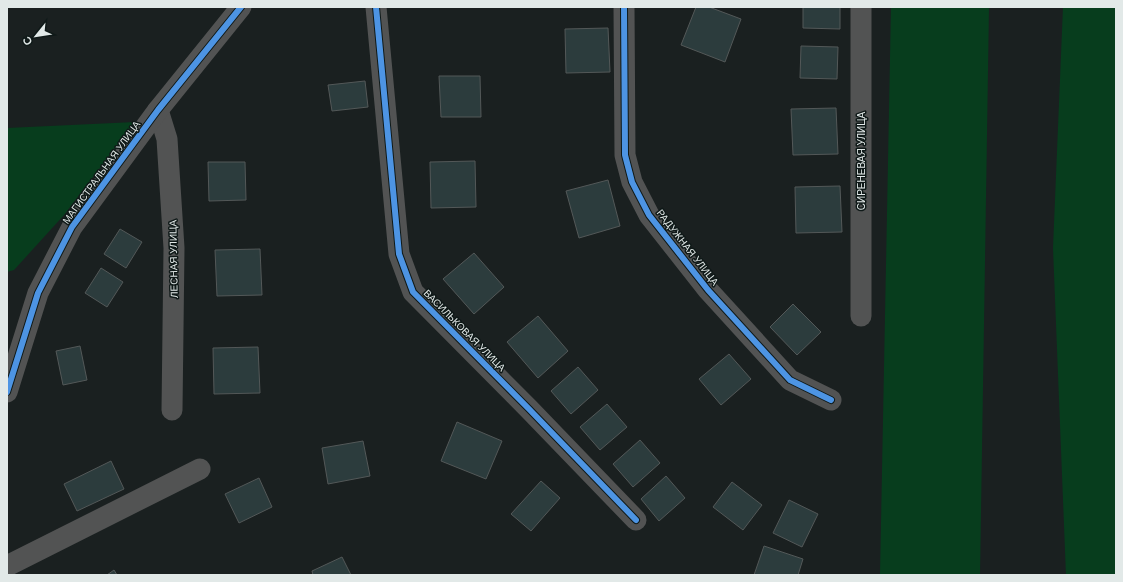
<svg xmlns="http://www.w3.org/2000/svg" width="1123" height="582" viewBox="0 0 1123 582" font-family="Arial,sans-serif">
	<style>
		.green { fill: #073d1d }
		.building { fill: #2c3c3d; stroke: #535858 }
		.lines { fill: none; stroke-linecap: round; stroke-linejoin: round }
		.minor { stroke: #525353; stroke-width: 21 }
		.cycleway-casing { stroke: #0f1918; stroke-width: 8 }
		.cycleway { stroke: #4d94e3; stroke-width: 6 }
		.labels { text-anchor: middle; stroke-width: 3; stroke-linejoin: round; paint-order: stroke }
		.street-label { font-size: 10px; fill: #e2e9e8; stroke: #0f1918 }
	</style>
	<rect width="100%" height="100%" fill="#1a2020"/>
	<g class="green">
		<path d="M891,7H989L980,575H880Z"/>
		<path d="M1063,7H1116V575H1066L1053,248Z"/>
		<path d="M135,122L64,215L14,270L7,272V128Z"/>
	</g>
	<g class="building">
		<path d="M696,7H709L741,19L725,62L681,45Z"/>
		<path d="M803,7H840V29L803,28Z"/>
		<path d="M608,28L610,72L566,73L565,29Z"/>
		<path d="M801,46L838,47L837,79L800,78Z"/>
		<path d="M439,76H480L481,117H441Z"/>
		<path d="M365,81L368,107L332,111L328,85Z"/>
		<path d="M836,108L838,154L793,155L791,109Z"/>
		<path d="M475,161L476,207L431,208L430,162Z"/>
		<path d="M208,162H245L246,200L209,201Z"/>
		<path d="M608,180L620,226L579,238L566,191Z"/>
		<path d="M840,186L842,232L796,233L795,187Z"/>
		<path d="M120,229L142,242L126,268L104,254Z"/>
		<path d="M260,249L262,295L217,296L215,250Z"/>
		<path d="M474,253L504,287L474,314L443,279Z"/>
		<path d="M101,268L123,282L107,307L85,293Z"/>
		<path d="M793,304L821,332L797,355L770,327Z"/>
		<path d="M538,316L568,351L538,378L507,342Z"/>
		<path d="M80,346L87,380L63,385L56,351Z"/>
		<path d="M258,347L260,393L214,394L213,348Z"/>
		<path d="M729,354L751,379L721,405L699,379Z"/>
		<path d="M578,367L598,390L571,414L551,391Z"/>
		<path d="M607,404L627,427L600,450L580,427Z"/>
		<path d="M457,422L502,441L486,479L441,461Z"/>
		<path d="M640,440L660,463L633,487L613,464Z"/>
		<path d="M363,441L370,476L328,484L322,448Z"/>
		<path d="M111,461L124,489L77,511L64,484Z"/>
		<path d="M666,476L685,498L659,521L641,499Z"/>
		<path d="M259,478L272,507L239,523L225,494Z"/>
		<path d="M541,481L560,498L531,531L511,514Z"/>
		<path d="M732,482L762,505L743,530L713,507Z"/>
		<path d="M789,500L818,514L802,547L773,533Z"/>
		<path d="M764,546L803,559L798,575H754Z"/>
		<path d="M342,557L351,575H313L312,571Z"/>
		<path d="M114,570L117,575H107Z"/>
	</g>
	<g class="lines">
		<g class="minor">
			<path d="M376,7L399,254L413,292L529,409L636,520"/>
			<path d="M624,7L625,155L632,182L649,215L708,290L790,380L831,400"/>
			<path d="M861,7V316"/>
			<path d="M158,110L167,139L174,248L172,410"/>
			<path d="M7,392L38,293L72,227L158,110L241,7"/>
			<path d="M7,566L200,469"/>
		</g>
		<g class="cycleway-casing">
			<g id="cycleway">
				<path d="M376,7L399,254L413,292L529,409L636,520"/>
				<path d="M624,7L625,155L632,182L649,215L708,290L790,380L831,400"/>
				<path d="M7,392L38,293L72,227L158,110L241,7"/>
			</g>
		</g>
		<use href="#cycleway" class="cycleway"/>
	</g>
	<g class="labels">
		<g class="street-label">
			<text transform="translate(861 161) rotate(-90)" y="4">СИРЕНЕВАЯ УЛИЦА</text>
			<text transform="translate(101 172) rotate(-54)" y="4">МАГИСТРАЛЬНАЯ УЛИЦА</text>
			<text transform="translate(688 247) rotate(52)" y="4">РАДУЖНАЯ УЛИЦА</text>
			<text transform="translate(173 259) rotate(-91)" y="4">ЛЕСНАЯ УЛИЦА</text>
			<text transform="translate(465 330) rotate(45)" y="4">ВАСИЛЬКОВАЯ УЛИЦА</text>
		</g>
	</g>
	<rect width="1123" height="582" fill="none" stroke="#e2e9e8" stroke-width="16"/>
	<g transform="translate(36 36) rotate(240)" stroke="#0f1918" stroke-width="3" paint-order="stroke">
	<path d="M0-3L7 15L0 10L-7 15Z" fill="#e2e9e8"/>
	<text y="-6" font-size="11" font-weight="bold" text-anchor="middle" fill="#e2e9e8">С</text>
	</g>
</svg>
